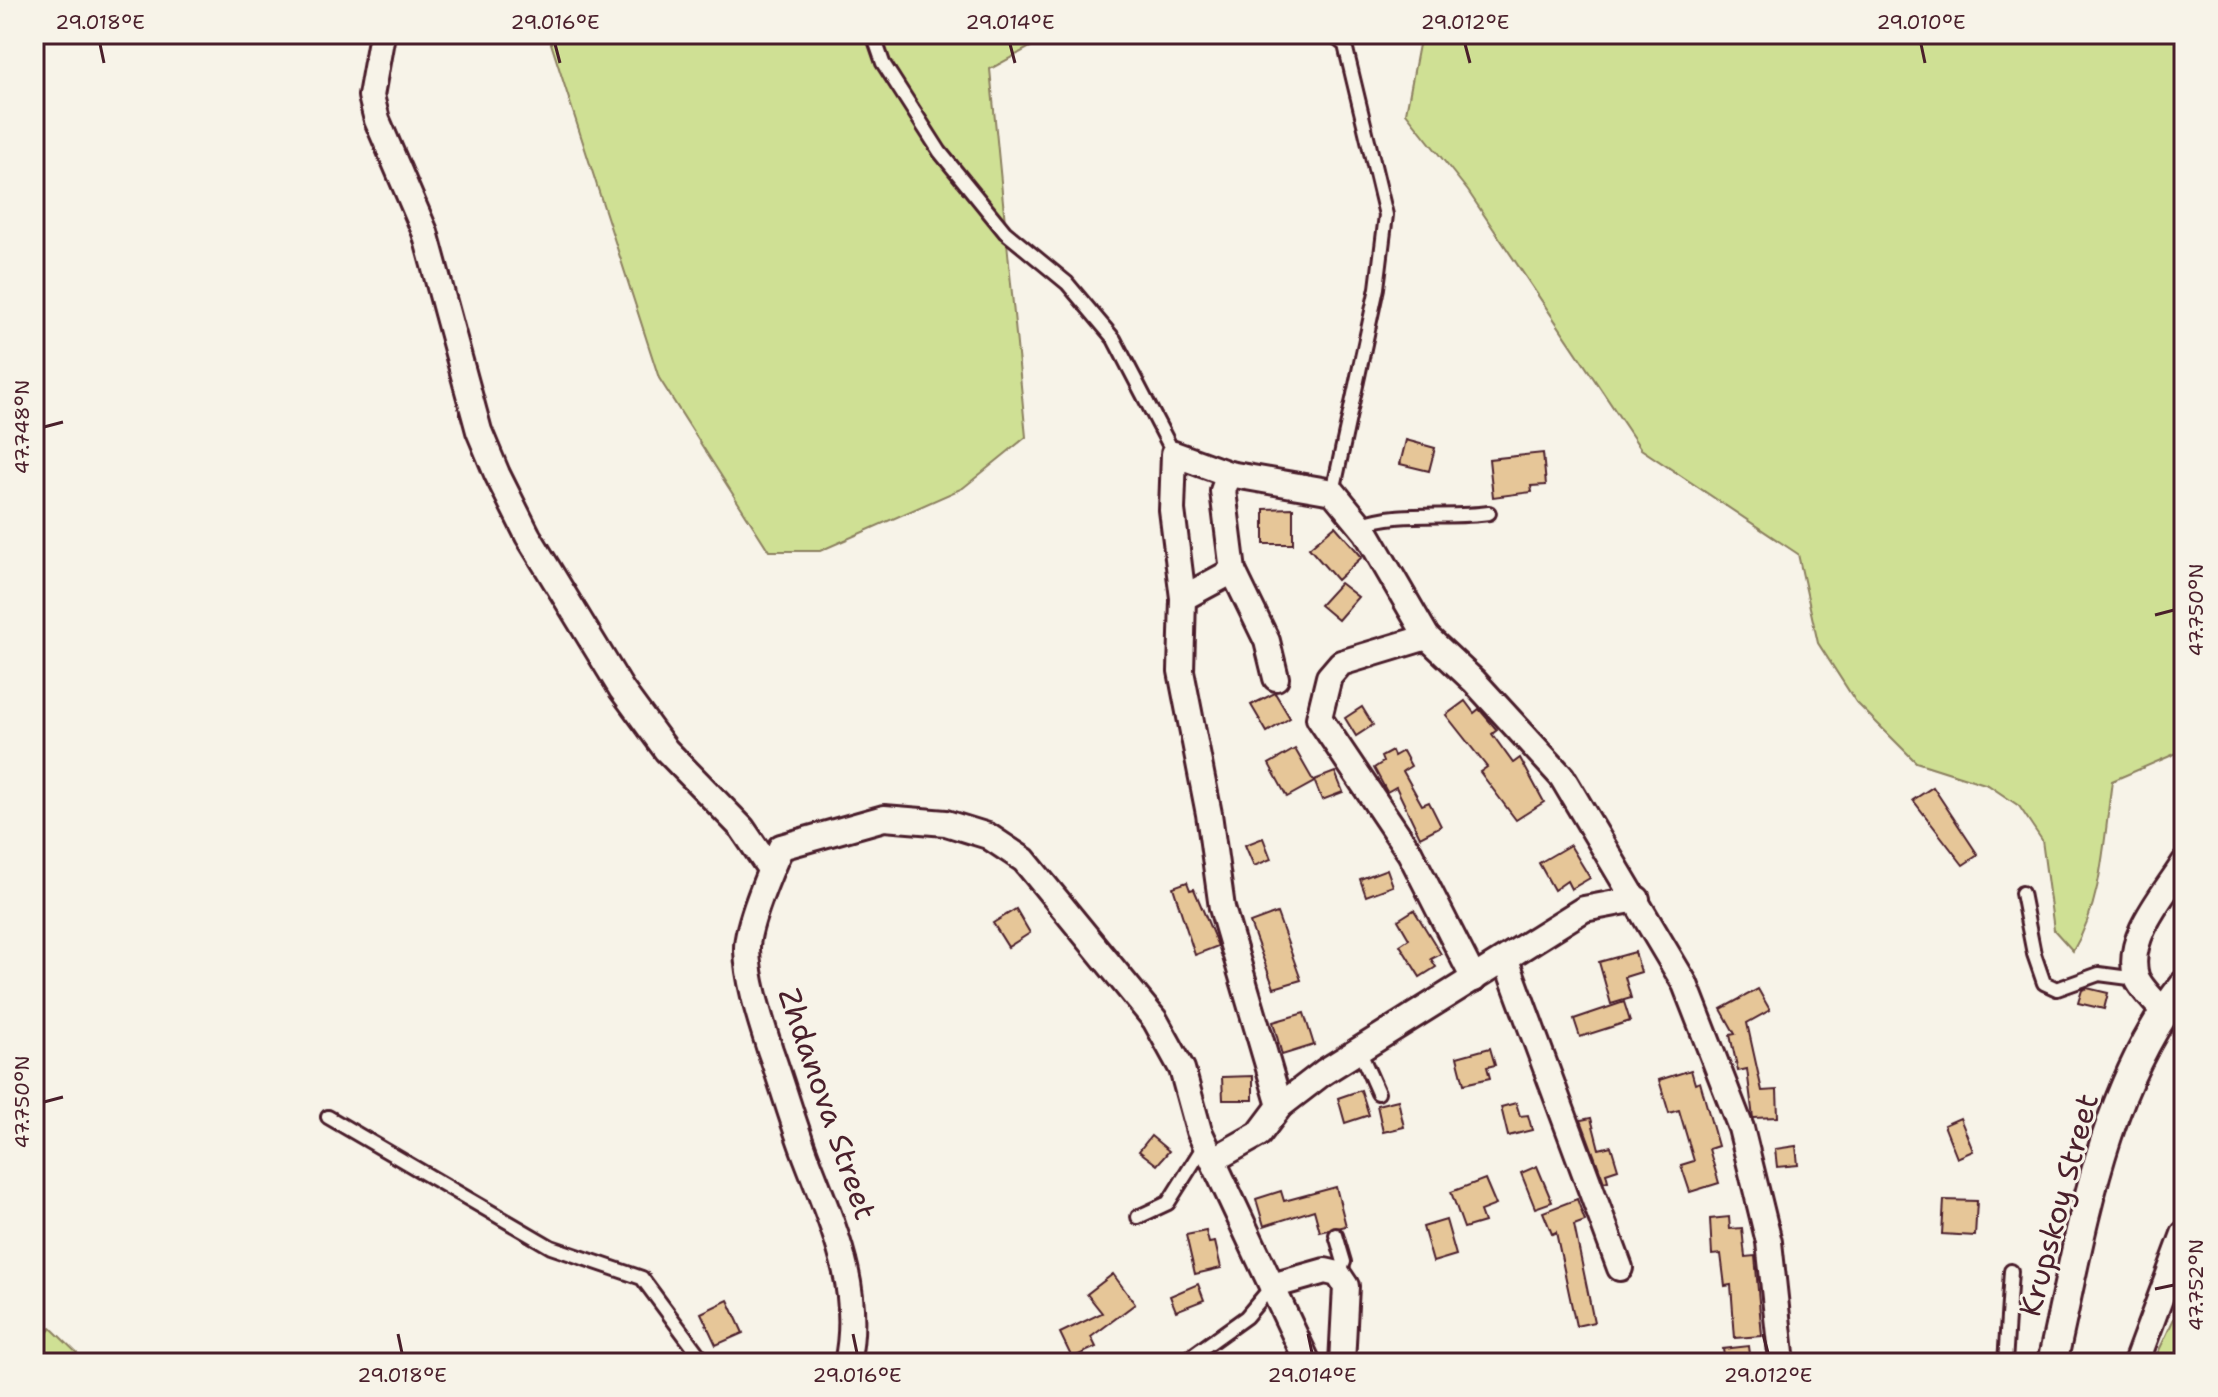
<svg xmlns="http://www.w3.org/2000/svg" width="2218" height="1397" viewBox="0 0 2218 1397" font-family="'Shantell Sans',sans-serif">
	<style>
		.green { fill: #cfe094; stroke: #8c8060; stroke-width: 2 }
		.building { fill: #e6c698; stroke: #4a1f2b; stroke-width: 2 }
		.lines { fill: none; stroke-linecap: round; stroke-linejoin: round }
		.service-casing { stroke: #4a1f2b; stroke-width: 18 }
		.minor-casing { stroke: #4a1f2b; stroke-width: 30 }
		.tertiary-casing { stroke: #4a1f2b; stroke-width: 34 }
		.service { stroke: #f7f3e8; stroke-width: 12 }
		.minor { stroke: #f7f3e8; stroke-width: 24 }
		.tertiary { stroke: #f7f3e8; stroke-width: 28 }
		.ticks { fill: none; stroke: #4a1f2b; stroke-width: 3 }
		.labels { text-anchor: middle; stroke-width: 6; stroke-linejoin: round; paint-order: stroke }
		.street-label { font-size: 30px; fill: #4a1f2b; stroke: #f7f3e8 }
		.neatline { fill: none; stroke: #4a1f2b; stroke-width: 3 }
		.ticks-label { font-size: 20px; text-anchor: middle; fill: #4a1f2b }
	</style>
	<rect width="100%" height="100%" fill="#f7f3e8"/>
	<filter id="ink" filterUnits="userSpaceOnUse"><feTurbulence type="fractalNoise" baseFrequency=".0125" numOctaves="2"/><feDisplacementMap in="SourceGraphic" scale="16" xChannelSelector="R" yChannelSelector="G"/><feConvolveMatrix kernelMatrix="1 2 1 2 8 2 1 2 1" color-interpolation-filters="sRGB"/></filter>
	<g filter="url(#ink)">
		<g class="green">
			<path d="M548,34H1054L990,69L1026,437L963,488L820,551H769L659,378Z"/>
			<path d="M1421,34H2184V750L2112,781C2104,837 2103,901 2073,951L2054,930L2042,840L2019,806L1988,785L1916,762L1856,702L1818,643L1798,554L1641,449L1468,191L1406,113Z"/>
			<path d="M2184,1286V1363H2153L2179,1308Z"/>
			<path d="M51,1328L87,1363H34V1348Z"/>
		</g>
		<g class="building">
			<path d="M1406,440L1435,448L1429,471L1400,464Z"/>
			<path d="M1543,453L1546,485L1531,486L1532,492L1493,497L1489,459Z"/>
			<path d="M1293,508V544H1264V509Z"/>
			<path d="M1335,526L1362,557L1337,580L1309,548Z"/>
			<path d="M1340,583L1358,597L1338,620L1320,605Z"/>
			<path d="M1275,693L1290,718L1267,732L1251,705Z"/>
			<path d="M1465,701L1474,713L1479,709L1497,730L1492,734L1513,763L1520,758L1544,802L1516,820L1480,772L1487,767L1446,715Z"/>
			<path d="M1362,707L1373,725L1356,736L1345,718Z"/>
			<path d="M1295,749L1314,782L1287,797L1269,764Z"/>
			<path d="M1392,751L1394,756L1403,751L1411,766L1403,771L1422,805L1429,802L1441,826L1420,837L1396,787L1387,792L1374,768L1383,762L1381,757Z"/>
			<path d="M1335,772L1343,792L1322,800L1314,780Z"/>
			<path d="M1933,787L1978,855L1963,865L1913,800Z"/>
			<path d="M1263,838L1271,859L1254,866L1245,845Z"/>
			<path d="M1570,845L1590,878L1571,889L1567,881L1554,890L1539,863Z"/>
			<path d="M1387,869L1393,886L1366,896L1360,879Z"/>
			<path d="M1187,882L1190,890L1194,889L1218,946L1195,955L1173,887Z"/>
			<path d="M1016,909L1030,933L1008,947L993,923Z"/>
			<path d="M1414,910L1441,954L1431,959L1436,967L1420,977L1400,945L1409,939L1398,920Z"/>
			<path d="M1277,913L1301,980L1274,988L1250,923Z"/>
			<path d="M1635,952L1641,972L1625,977L1631,998L1611,1004L1599,962Z"/>
			<path d="M2087,988L2108,993L2104,1009L2078,1003L2082,990Z"/>
			<path d="M1758,989L1770,1010L1747,1023L1762,1091L1777,1090L1778,1117L1753,1118L1747,1069L1738,1071L1730,1035L1735,1034L1721,1009Z"/>
			<path d="M1624,1002L1630,1021L1580,1037L1574,1019Z"/>
			<path d="M1304,1013L1314,1045L1282,1055L1273,1022Z"/>
			<path d="M1490,1048L1495,1065L1487,1067L1490,1078L1464,1084L1457,1057Z"/>
			<path d="M1691,1070L1695,1084L1700,1082L1718,1146L1709,1149L1719,1183L1690,1192L1681,1165L1694,1161L1679,1110L1669,1113L1659,1080Z"/>
			<path d="M1253,1076V1100H1223L1222,1077Z"/>
			<path d="M1361,1090L1369,1115L1345,1123L1338,1098Z"/>
			<path d="M1398,1100L1404,1127L1383,1132L1377,1105Z"/>
			<path d="M1516,1103L1520,1116L1528,1115L1532,1130L1508,1136L1501,1107Z"/>
			<path d="M1591,1118L1599,1149L1611,1146L1618,1169L1606,1173L1608,1181L1604,1182L1581,1120Z"/>
			<path d="M1960,1118L1973,1151L1957,1158L1944,1125Z"/>
			<path d="M1151,1136L1169,1151L1157,1165L1139,1151Z"/>
			<path d="M1796,1146L1798,1165L1777,1167L1775,1149Z"/>
			<path d="M1537,1166L1552,1202L1535,1208L1521,1173Z"/>
			<path d="M1485,1179L1496,1205L1480,1211L1484,1222L1464,1228L1451,1192Z"/>
			<path d="M1336,1187L1346,1226L1320,1232L1314,1210L1264,1226L1256,1199L1281,1191L1284,1201Z"/>
			<path d="M1577,1199L1585,1221L1574,1225L1594,1322L1576,1326L1556,1232L1552,1234L1543,1212Z"/>
			<path d="M1944,1200L1977,1201L1975,1236L1942,1234Z"/>
			<path d="M1729,1217L1730,1229L1742,1228L1745,1257L1755,1256L1762,1336L1735,1338L1731,1285L1725,1286L1721,1254L1712,1255L1710,1219Z"/>
			<path d="M1446,1220L1456,1255L1433,1262L1423,1227Z"/>
			<path d="M1206,1231L1209,1243L1215,1242L1221,1268L1195,1274L1186,1235Z"/>
			<path d="M1113,1274L1135,1304L1091,1337L1096,1347L1072,1358L1060,1333L1102,1313L1087,1294Z"/>
			<path d="M1198,1284L1204,1300L1176,1311L1170,1296Z"/>
			<path d="M728,1300L743,1333L716,1345L701,1313Z"/>
			<path d="M1749,1346L1751,1363H1725L1723,1349Z"/>
		</g>
		<g class="lines">
			<g class="service-casing">
				<g id="service">
					<path d="M873,34L883,63L940,152L1005,232L1067,283L1114,339L1174,454"/>
					<path d="M1331,34L1345,45L1386,215L1377,288L1333,492"/>
					<path d="M1360,525C1399,510 1448,519 1489,513"/>
					<path d="M2022,893L2034,954L2044,983L2057,989L2099,974L2137,979"/>
					<path d="M1359,1050L1378,1093"/>
					<path d="M328,1117L551,1247L642,1278L705,1363"/>
					<path d="M1138,1217L1168,1203L1205,1144"/>
					<path d="M1336,1235L1344,1262L1338,1274"/>
					<path d="M1182,1363L1246,1317L1272,1286"/>
					<path d="M2005,1363L2011,1271"/>
				</g>
			</g>
			<g class="minor-casing">
				<g id="minor">
					<path d="M382,34L371,96L377,120L425,232L479,431L497,474L528,536L622,690L666,750L742,828L770,869"/>
					<path d="M1229,474L1223,491L1233,571L1267,641L1276,678"/>
					<path d="M1183,598L1233,571"/>
					<path d="M1427,637L1341,663L1329,677L1319,718L1410,853L1474,979"/>
					<path d="M1506,960L1620,1268"/>
					<path d="M2163,1011C2155,1001 2140,988 2136,976C2125,937 2165,894 2184,863"/>
					<path d="M1280,1106L1222,908L1209,814L1181,671L1183,598L1172,510L1174,454L1229,474L1333,492L1366,532L1427,637L1474,681L1562,777L1685,984L1741,1128L1769,1242L1782,1363"/>
					<path d="M1213,1160L1259,1134L1280,1106L1324,1072L1584,909L1637,899"/>
					<path d="M1272,1286L1325,1271L1338,1274L1346,1286L1342,1363"/>
					<path d="M847,1363C863,1289 833,1227 807,1159C793,1123 783,1086 770,1050C760,1018 748,983 747,950C746,927 771,868 781,847L884,818L946,823L988,836L1024,860L1155,1020L1182,1069L1199,1131L1308,1363"/>
					<path d="M2136,1363L2184,1234"/>
				</g>
			</g>
			<g class="tertiary-casing">
				<path id="tertiary" d="M2052,1363C2081,1236 2101,1090 2184,985"/>
			</g>
			<use href="#service" class="service"/>
			<use href="#minor" class="minor"/>
			<use href="#tertiary" class="tertiary"/>
		</g>
	</g>
	<path class="ticks" d="M100,44L104,63M555,44L560,63M1010,44L1015,63M1465,44L1470,63M1921,44L1925,63M44,427L63,422M2155,615L2174,610M44,1102L63,1097M2155,1289L2174,1285M398,1334L402,1353M853,1334L857,1353M1308,1334L1312,1353M1763,1334L1768,1353"/>
	<g class="labels">
		<g class="street-label">
			<text transform="translate(827 1104) rotate(71)" y="10">Zhdanova Street</text>
			<text transform="translate(2059 1205) rotate(-75)" y="10">Krupskoy Street</text>
		</g>
	</g>
	<rect width="2218" height="1397" fill="none" stroke="#f7f3e8" stroke-width="88"/>
	<rect x="44" y="44" width="2130" height="1309" class="neatline"/>
	<g class="ticks-label">
		<text x="100" y="29">29.018°E</text>
		<text x="555" y="29">29.016°E</text>
		<text x="1010" y="29">29.014°E</text>
		<text x="1465" y="29">29.012°E</text>
		<text x="1921" y="29">29.010°E</text>
		<text transform="translate(22 427) rotate(-90)" y="7">47.748°N</text>
		<text transform="translate(2196 610) rotate(-90)" y="7">47.750°N</text>
		<text transform="translate(22 1102) rotate(-90)" y="7">47.750°N</text>
		<text transform="translate(2196 1285) rotate(-90)" y="7">47.752°N</text>
		<text x="402" y="1382">29.018°E</text>
		<text x="857" y="1382">29.016°E</text>
		<text x="1312" y="1382">29.014°E</text>
		<text x="1768" y="1382">29.012°E</text>
	</g>
</svg>
